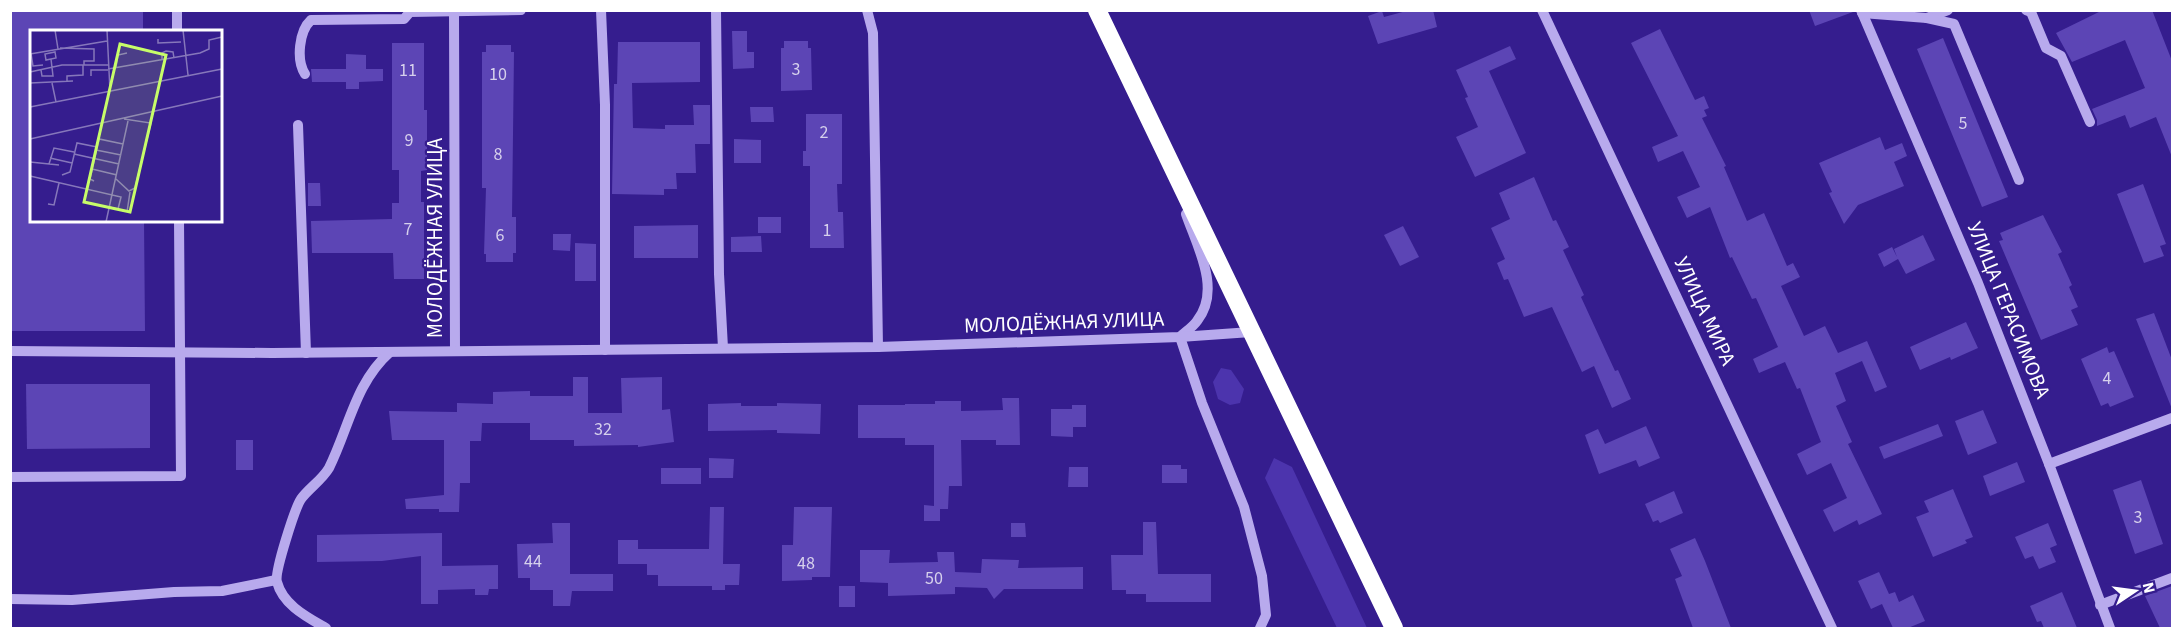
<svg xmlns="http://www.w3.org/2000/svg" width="2183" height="639" viewBox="0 0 2183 639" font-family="'Source Sans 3',sans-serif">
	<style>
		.green { fill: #4c34ad }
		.building { fill: #5c45b5 }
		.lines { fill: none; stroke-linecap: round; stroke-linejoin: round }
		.minor { stroke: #b8aaed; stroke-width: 10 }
		.highway { stroke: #fff; stroke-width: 18 }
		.labels { text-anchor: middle; stroke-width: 4.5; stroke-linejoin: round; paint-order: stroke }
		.number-label { font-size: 18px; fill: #d6d0ec }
		.street-label { font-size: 21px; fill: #fff; stroke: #351d8e }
		.inset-road { fill: none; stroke: #8677bb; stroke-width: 1.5 }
		.view { fill: #c7fd69; fill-opacity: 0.15; stroke: #c7fd69; stroke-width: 3 }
		.inset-edge { fill: none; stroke: #fff; stroke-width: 3 }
	</style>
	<rect width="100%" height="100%" fill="#351d8e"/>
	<g class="green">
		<path d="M1221,368L1231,370L1244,389L1240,403L1230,405L1218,399L1213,382Z"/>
		<path d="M1274,458L1292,467L1367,628H1337L1265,478Z"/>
	</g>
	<g class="building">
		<path d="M10,10H143V32H32V220H144L145,331H10Z"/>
		<path d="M1410,10H1433L1437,27L1378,44L1368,16L1382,11L1384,17Z"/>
		<path d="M1809,10H1853V12L1815,26Z"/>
		<path d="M2103,10H2152L2172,61V157L2156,117L2130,128L2125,115L2097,126V120L2092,109L2145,88L2125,40L2072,62L2056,33Z"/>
		<path d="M1660,29L1695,100L1704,96L1709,108L1704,110L1707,116L1702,118L1726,166L1724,167L1747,221L1764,213L1787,266L1793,263L1800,277L1781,286L1804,336L1825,326L1838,353L1867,341L1887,387L1875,392L1862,361L1835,373L1846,401L1836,406L1852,442L1848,444L1882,514L1859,525L1857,520L1834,532L1823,510L1847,498L1831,463L1807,475L1797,454L1821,442L1800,388L1797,389L1785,362L1759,373L1753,359L1778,347L1756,298L1752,299L1732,257L1730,258L1710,207L1687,218L1677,197L1700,187L1683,151L1658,162L1652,147L1678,136L1631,43Z"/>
		<path d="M732,31H747V52H754V68L733,69Z"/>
		<path d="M1943,38L2008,197L1982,207L1917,49Z"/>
		<path d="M784,41H808V48H811L812,90L781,91V48H784Z"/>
		<path d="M618,42H700V82L632,83L633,128L665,129V125H694L693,105H710V144H695L696,173H676L677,189H664V195L612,194L614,84H617Z"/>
		<path d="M392,43H424V110H427V170L421,171V202H424V279H394L393,253H312L311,221L392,219V203H399V170H392Z"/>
		<path d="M486,45H511V52H514L512,217H516V253H513V262H486V254H484L486,188H482V52H486Z"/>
		<path d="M1510,46L1516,59L1489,71L1526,153L1475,177L1456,137L1478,127L1465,98L1468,97L1456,70Z"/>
		<path d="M346,54L366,55V69H383V81L359,82V89H346V82H312L311,69H346Z"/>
		<path d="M750,107H773L774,122H751Z"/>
		<path d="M806,114H842V184H837L838,212H843L844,248H810V166H803V151H806Z"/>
		<path d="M1880,137L1885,150L1902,143L1907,156L1894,162L1904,186L1858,205L1844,224L1829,193L1832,192L1819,163Z"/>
		<path d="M734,139L761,140V163H734Z"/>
		<path d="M1534,177L1553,221L1556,220L1569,247L1563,250L1584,295L1581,297L1615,371L1618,370L1631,399L1612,408L1594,366L1582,372L1552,307L1524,317L1508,279L1504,280L1497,263L1505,259L1491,228L1510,219L1499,193Z"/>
		<path d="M308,183H320L321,206H308Z"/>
		<path d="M2143,184L2166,244L2160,246L2164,256L2144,263L2117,194Z"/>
		<path d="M2043,215L2062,252L2058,254L2072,285L2069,287L2078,307L2071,310L2078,325L2041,340L1999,241L2003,240L2000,233Z"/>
		<rect x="758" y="217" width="23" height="16"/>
		<path d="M698,225V258H634V226Z"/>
		<path d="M1403,226L1419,257L1400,266L1384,235Z"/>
		<path d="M553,234H571L570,251L553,250Z"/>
		<path d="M1923,235L1935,260L1906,274L1898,259L1884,267L1878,254L1892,247L1897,257L1894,249Z"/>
		<path d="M761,236L762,252H731V237Z"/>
		<path d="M575,243L596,244V281H575Z"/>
		<path d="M2154,313L2172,360V409L2136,319Z"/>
		<path d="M1966,322L1978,348L1951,360L1950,357L1920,370L1910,347Z"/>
		<path d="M2107,347L2109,353L2114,351L2134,397L2110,407L2108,403L2101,406L2081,359Z"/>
		<path d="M573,377H588V413H622L621,378L662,377V410L670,409L674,442L638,447V445L574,446V440H530V423H482L481,441H470V483H460L459,512H439V509H406L405,499L444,495V440H392L389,411L457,412V403L493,404V392L530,391V396H573Z"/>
		<path d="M26,384H150V448L27,449Z"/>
		<path d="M1002,398H1019L1020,445H996V440H961L962,486H949L948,509H940V521H924V505L934,506V445H905V438H858V405H905V404H935V401H961V411L1003,410Z"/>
		<path d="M741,403V406H777V403L821,404L820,434L777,433V430L708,431V404Z"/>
		<path d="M1072,405H1086V427H1073V437L1051,436V409H1072Z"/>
		<path d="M1983,410L1997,443L1968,455L1955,421Z"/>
		<path d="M1938,424L1943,436L1884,459L1879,447Z"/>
		<path d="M1646,426L1660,458L1639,467L1636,460L1599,474L1585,435L1598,429L1605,444Z"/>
		<rect x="236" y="440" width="17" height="30"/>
		<path d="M709,458L734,459L733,478H709Z"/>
		<path d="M2017,462L2025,482L1990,496L1983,476Z"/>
		<path d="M1162,465H1181V469H1187V483H1162Z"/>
		<path d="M1069,467H1088V487H1068Z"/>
		<rect x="661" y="468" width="40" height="16"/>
		<path d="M2141,480L2163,544L2135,554L2113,490Z"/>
		<path d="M1953,489L1973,537L1965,540L1967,543L1933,557L1916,517L1929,512L1924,501Z"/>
		<path d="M1674,491L1683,513L1660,523L1658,520L1653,522L1645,504Z"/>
		<path d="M710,507H724L723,564H740L739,585H725V590H712V586H658V575H647V564H618V540H638V549H709Z"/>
		<path d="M794,507H832L830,577H812V580L782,581V545H793Z"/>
		<path d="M1143,522H1156L1158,574H1211V602H1146V594H1126V590H1112L1111,555H1143Z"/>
		<path d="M552,523H570V574H613V591H572L570,606H553V590H530V578H518L517,544L553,543Z"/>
		<path d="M1011,523H1025L1026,537H1011Z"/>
		<path d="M2048,523L2057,545L2050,548L2056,562L2039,569L2033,556L2025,559L2015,537Z"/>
		<path d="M442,533V566L498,565V589H489L488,595H475V589L438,590V604H421V556L382,561L317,562V535Z"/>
		<path d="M1695,538L1705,561L1731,628H1693L1675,579L1682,576L1670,549Z"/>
		<path d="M860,550H890L889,563L938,562L937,552H954L955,572L981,573L982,559L1019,560L1018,568L1083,567V589H1004L994,599L987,588L955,587V594L888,596V583L860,582Z"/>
		<path d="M1879,572L1889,594L1895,592L1899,602L1913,595L1925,621L1908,628H1893L1882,604L1871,609L1858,581Z"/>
		<rect x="839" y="586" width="16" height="21"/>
		<path d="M2172,586V628H2160L2145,596Z"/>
		<path d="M2062,592L2077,628H2044L2041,621L2037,622L2030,606Z"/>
	</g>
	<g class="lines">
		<g class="minor">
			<path d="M177,10V32"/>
			<path d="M601,10L605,105V350"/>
			<path d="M716,10L719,274L723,348"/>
			<path d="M867,10L873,33L878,347"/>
			<path d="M1542,10L1832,628"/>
			<path d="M1861,10L1978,283L2049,464L2110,628"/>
			<path d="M2026,10L2031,12L2046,48L2061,56L2090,122"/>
			<path d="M454,11L455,351"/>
			<path d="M1862,13L1927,18L1948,10"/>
			<path d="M1927,18L1954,24L2019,180"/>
			<path d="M305,74C296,60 299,31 311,20L404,19L410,12L521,10"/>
			<path d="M298,125L306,353"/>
			<path d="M1186,214C1197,246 1222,290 1197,321C1193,327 1185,332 1180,337L1202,403L1244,507L1262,576L1266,615L1260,628"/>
			<path d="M10,351L272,353L878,347L1180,337L1251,332"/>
			<path d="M2049,464L2172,418"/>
			<path d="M10,477L181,476L179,220"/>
			<path d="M10,599L72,600L174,592L222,591L276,580"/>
			<path d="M2100,605L2172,578"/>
			<path d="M326,628C307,617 283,605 277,582C274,573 295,508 301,499C309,488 322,480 329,468C349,428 355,383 390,352"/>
		</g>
		<path class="highway" d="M1097,10L1394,628"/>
	</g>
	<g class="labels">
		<g class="number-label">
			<text x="796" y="75">3</text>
			<text x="408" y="76">11</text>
			<text x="498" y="80">10</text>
			<text x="1963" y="129">5</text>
			<text x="824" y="138">2</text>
			<text x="409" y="146">9</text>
			<text x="498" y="160">8</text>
			<text x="408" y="235">7</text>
			<text x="827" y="236">1</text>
			<text x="500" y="241">6</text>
			<text x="2107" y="384">4</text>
			<text x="603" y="435">32</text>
			<text x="2138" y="523">3</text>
			<text x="533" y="567">44</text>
			<text x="806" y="569">48</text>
			<text x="934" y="584">50</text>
		</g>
		<g class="street-label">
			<text transform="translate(435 238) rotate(-90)" y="7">МОЛОДЁЖНАЯ УЛИЦА</text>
			<text transform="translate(2009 310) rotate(68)" y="7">УЛИЦА ГЕРАСИМОВА</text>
			<text transform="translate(1705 311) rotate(65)" y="7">УЛИЦА МИРА</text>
			<text transform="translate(1064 322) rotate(-2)" y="7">МОЛОДЁЖНАЯ УЛИЦА</text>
		</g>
	</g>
	<g transform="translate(30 30)">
		<rect width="192" height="192" fill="#351d8e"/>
		<path class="inset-road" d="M25,0L28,19M77,0L80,61M153,0L158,45M128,9V13L151,12M30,18L64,19V31H54V35M25,22L26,28L16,30L15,24ZM1,23L3,36L13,35M0,24L77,11M132,30V23L136,21L143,22L144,28M86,37L88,25L97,23M78,39L170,23L179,19V10L192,7M11,40L12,46H23L21,29M0,42L32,35H78M61,46V40H78M37,51V46L53,45V35M0,53L43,51M22,53L26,72M0,77L192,39M0,109L192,66M66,120L91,125M44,124L89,134M20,128L42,133M0,132L29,135M19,134L24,118L44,122M62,139L87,145M32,145L40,142L47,113L67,117M0,146L91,167L88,179L79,177M86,149L99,161L105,158L121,93L94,89M64,151L60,149L69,109L93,114M18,174L24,175L29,153M97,182L100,162M76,192L98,91"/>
		<path class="view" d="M90,14L136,25L100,182L54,172Z"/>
		<rect width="192" height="192" class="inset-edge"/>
	</g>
	<rect width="2183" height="639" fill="none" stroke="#ffffff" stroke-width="24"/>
	<g transform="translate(2135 591) rotate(77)" stroke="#351d8e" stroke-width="4.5" paint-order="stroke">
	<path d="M0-4.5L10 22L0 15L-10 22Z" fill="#ffffff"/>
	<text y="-9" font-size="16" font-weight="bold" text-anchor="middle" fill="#ffffff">N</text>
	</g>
</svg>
